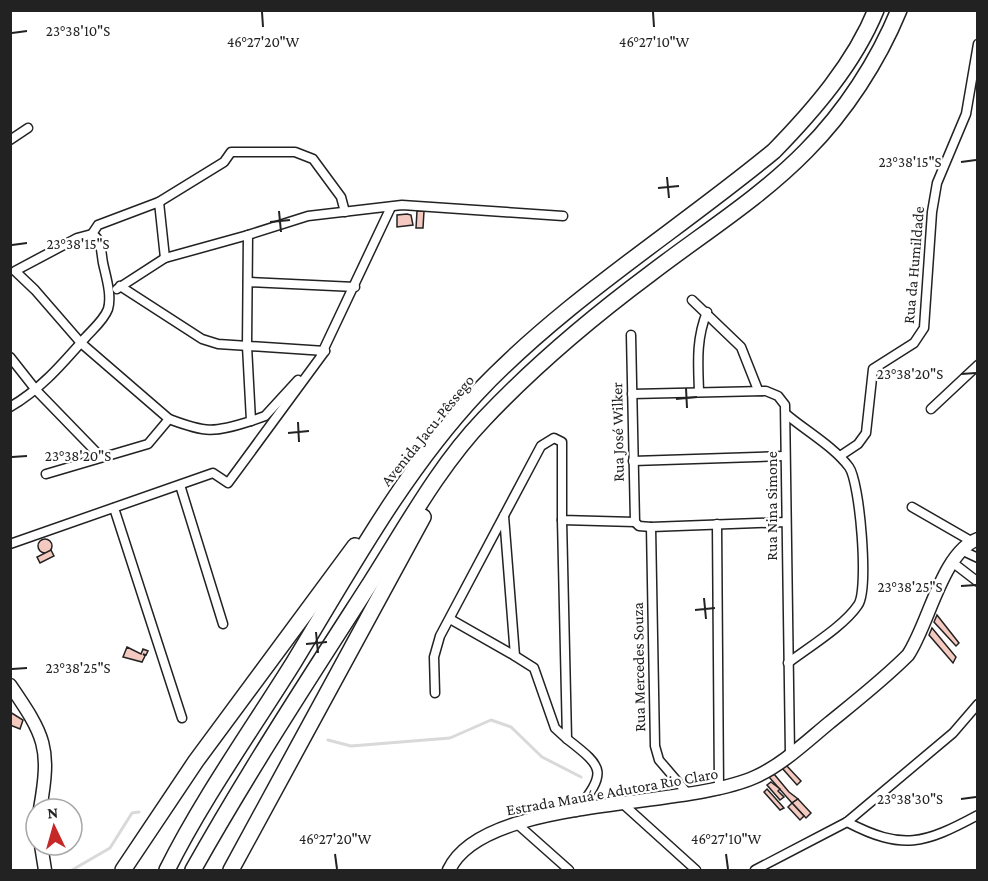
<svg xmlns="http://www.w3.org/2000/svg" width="988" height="881" viewBox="0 0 988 881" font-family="'Crimson Pro',serif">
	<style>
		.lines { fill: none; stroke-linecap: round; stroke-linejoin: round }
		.stream { stroke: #d9d9d9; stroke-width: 3 }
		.building { fill: #f3c9c0; stroke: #222; stroke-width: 1.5 }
		.street-casing { stroke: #222; stroke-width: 11 }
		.secondary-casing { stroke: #222; stroke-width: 15 }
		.highway-casing { stroke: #222; stroke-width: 18 }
		.street { stroke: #fff; stroke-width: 8 }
		.secondary { stroke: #fff; stroke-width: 12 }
		.highway { stroke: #fff; stroke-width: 15 }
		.ticks { fill: none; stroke: #222; stroke-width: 2 }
		.labels { text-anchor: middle; stroke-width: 4.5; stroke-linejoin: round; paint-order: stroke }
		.street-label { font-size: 16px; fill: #222; stroke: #fff }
		.ticks-label { font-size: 15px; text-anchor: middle; fill: #222; stroke: #fff; stroke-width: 4.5; stroke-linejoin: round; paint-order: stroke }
	</style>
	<rect width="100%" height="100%" fill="#fff"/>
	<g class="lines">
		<g class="stream">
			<path d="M328,740L351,746L450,738L491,720L511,727L542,757L581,777"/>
			<path d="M72,870L110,848L132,813L139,812"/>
		</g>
	</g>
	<g class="building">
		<path d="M417,211H424L423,228H416Z"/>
		<path d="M407,214L411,215L413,225L397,227V215Z"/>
		<circle cx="45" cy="546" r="7"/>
		<path d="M51,550L54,556L40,563L37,557Z"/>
		<path d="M937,615L959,643L956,646L934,622Z"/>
		<path d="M932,628L956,657L953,663L929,635Z"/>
		<path d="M127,647L141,654L143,649L148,651L146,655L143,654L145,656L142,662L123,657Z"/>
		<path d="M10,712L23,720L20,729L10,725Z"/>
		<path d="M786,765L801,781L797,785L782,768Z"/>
		<path d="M774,774L789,792L798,799L792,803L769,777Z"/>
		<path d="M771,782L780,789L778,791L784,797L780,800L767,785Z"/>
		<path d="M767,789L784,808L780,810L764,792Z"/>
		<path d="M798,799L811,813L806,818L792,803Z"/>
		<path d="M792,803L804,816L800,820L788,807Z"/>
	</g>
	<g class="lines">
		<g class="street-casing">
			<g id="street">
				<path d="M10,140L28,128"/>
				<path d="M159,202L224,162L231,152H295L313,159L341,197L345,212"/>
				<path d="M92,234L98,225L159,202L165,258"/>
				<path d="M248,282L355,287"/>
				<path d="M120,286L202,339L218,344L325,351"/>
				<path d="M117,289L165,258L248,235"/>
				<path d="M692,300L741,347L758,390"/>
				<path d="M631,335L635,522L639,526L651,527L786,522"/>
				<path d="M321,355L391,207"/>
				<path d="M10,357L36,390L100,456"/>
				<path d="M699,391C698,363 696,339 707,312"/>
				<path d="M632,394L766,391L778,396L785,405L790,754"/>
				<path d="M10,407C41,389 62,364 85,338C93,329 104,320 108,309C112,295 106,277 103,263C101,253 102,239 92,234L77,238L15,271L35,290L81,343L169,419"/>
				<path d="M931,409L978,365"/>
				<path d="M786,414C806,431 833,446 849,467C860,482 869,590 858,605C844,626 809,647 788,663"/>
				<path d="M251,421L265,416L298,380"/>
				<path d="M840,456L858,444L866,433L873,369L914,343L924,328L932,212L937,183L966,114L978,44"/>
				<path d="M633,461L785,456"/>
				<path d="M46,474L148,444L169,419C206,433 213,433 251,421L247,346L248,235L308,216L402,205L563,216"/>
				<path d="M180,485L223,624"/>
				<path d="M912,507L971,541"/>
				<path d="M114,508L182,718"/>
				<path d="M717,524L719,790"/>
				<path d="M651,527L655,746L659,760L689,795"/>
				<path d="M10,544L213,473L228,483L325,351"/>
				<path d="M961,550L978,558"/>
				<path d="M952,562L978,582"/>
				<path d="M450,619L515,656L504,516"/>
				<path d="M515,656L534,668L555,728L567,739L562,520"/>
				<path d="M435,693L434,657L440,636L541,446L554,438L562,442V520L635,522"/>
				<path d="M567,739C606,769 606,772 576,812"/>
				<path d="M623,804L696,870"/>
				<path d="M515,822L569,870"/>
				<path d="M847,822C903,851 924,844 978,815"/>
				<path d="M755,870L847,822L953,733L978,704"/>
			</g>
		</g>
		<g class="secondary-casing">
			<g id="secondary">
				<path d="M10,685C45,736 51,747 40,809"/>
				<path d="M41,845L45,870"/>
				<path d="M449,870C483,796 682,810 755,777C782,765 806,742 829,723C856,701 883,680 908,655C929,624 942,552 978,539"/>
			</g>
		</g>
		<g class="highway-casing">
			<g id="highway">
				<path d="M123,870L196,761L355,546"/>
				<path d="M167,870C203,798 251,731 294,662C350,570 403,472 477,393C565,300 676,232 774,151C813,111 854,64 876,10"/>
				<path d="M193,870C248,772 310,677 371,582C406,527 439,466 484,419C535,365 591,318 650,274C702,234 760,198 806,151C845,112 878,61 899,10"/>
				<path d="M231,870L423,517"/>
			</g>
		</g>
		<use href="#street" class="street"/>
		<use href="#secondary" class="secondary"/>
		<use href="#highway" class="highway"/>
	</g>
	<path class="ticks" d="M262,12L263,27M653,12L654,27M12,33L27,31M961,162L976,160M667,177L669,198M658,188L679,186M279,211L281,232M270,222L290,220M12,245L27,243M961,374L976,373M686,388L687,408M676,399L697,397M298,422L299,442M288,433L309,431M12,457L27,456M961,586L976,585M704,598L706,619M695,610L715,608M316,632L318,653M306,644L327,642M12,669L27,668M961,799L976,797M335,854L337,869M726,854L728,869"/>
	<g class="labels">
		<g class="street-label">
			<text transform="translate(913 265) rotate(-85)" y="6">Rua da Humildade</text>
			<text transform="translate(427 430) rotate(-51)" y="6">Avenida Jacu-Pêssego</text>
			<text transform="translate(617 432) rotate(-91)" y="6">Rua José Wilker</text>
			<text transform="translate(771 506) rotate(-90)" y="6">Rua Nina Simone</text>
			<text transform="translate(638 667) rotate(-91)" y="6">Rua Mercedes Souza</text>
			<text transform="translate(612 791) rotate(-10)" y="6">Estrada Mauá e Adutora Rio Claro</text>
		</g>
	</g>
	<g class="ticks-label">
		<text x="78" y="36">23°38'10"S</text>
		<text x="263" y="47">46°27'20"W</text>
		<text x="654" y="47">46°27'10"W</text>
		<text x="910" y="167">23°38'15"S</text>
		<text x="78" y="249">23°38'15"S</text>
		<text x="910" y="379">23°38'20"S</text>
		<text x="78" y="461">23°38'20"S</text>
		<text x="910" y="592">23°38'25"S</text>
		<text x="78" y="673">23°38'25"S</text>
		<text x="910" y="804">23°38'30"S</text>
		<text x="335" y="844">46°27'20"W</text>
		<text x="726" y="844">46°27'10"W</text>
	</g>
	<rect width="988" height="881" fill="none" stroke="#222222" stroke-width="24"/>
	<g transform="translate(54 827) rotate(355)"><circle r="28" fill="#ffffff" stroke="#a7a7a7" stroke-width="1.5"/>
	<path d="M0-4.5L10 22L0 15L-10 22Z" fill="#c62828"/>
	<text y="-9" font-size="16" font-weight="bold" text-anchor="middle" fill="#222222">N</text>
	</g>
</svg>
